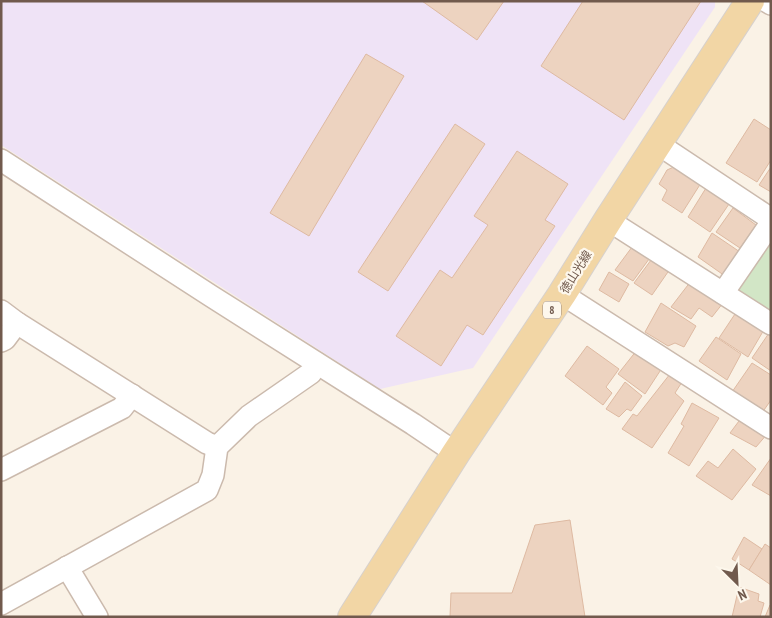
<svg xmlns="http://www.w3.org/2000/svg" width="772" height="618" viewBox="0 0 772 618" font-family="'PT Sans Narrow','Noto Sans JP',sans-serif">
	<style>
		.education { fill: #efe3f6 }
		.green { fill: #d2e6c6 }
		.building { fill: #edd3c0; stroke: #debaa2 }
		.lines { fill: none; stroke-linecap: round; stroke-linejoin: round }
		.minor-casing { stroke: #cbbaad; stroke-width: 24 }
		.primary-casing { stroke: #d7d1cd; stroke-width: 30 }
		.minor { stroke: #fff; stroke-width: 21 }
		.primary { stroke: #f2d6a5; stroke-width: 28 }
		.labels { text-anchor: middle; stroke-width: 4.5; stroke-linejoin: round; paint-order: stroke }
		.shield { fill: #fdf7ec; stroke: #9b897d; stroke-width: 1 }
		.shield-label { font-size: 11px; font-weight: bold; fill: #715a4d }
		.street-label { font-size: 12px; fill: #715a4d; stroke: #fdf7ec }
	</style>
	<rect width="100%" height="100%" fill="#faf2e6"/>
	<path class="education" d="M1,1H715V7L473,368L380,389L1,145Z"/>
	<path class="green" d="M771,233V314L733,289Z"/>
	<g class="building">
		<path d="M422,1H504L477,40Z"/>
		<path d="M583,1H701L624,120L541,66Z"/>
		<path d="M366,54L404,76L309,236L270,213Z"/>
		<path d="M754,119L771,130V160L757,182L726,163Z"/>
		<path d="M455,124L485,144L388,291L358,272Z"/>
		<path d="M517,151L568,184L545,220L555,226L483,335L467,325L441,366L396,336L440,270L452,278L488,225L474,216Z"/>
		<path d="M676,166L701,183L682,213L662,200L667,190L659,184L667,170Z"/>
		<path d="M771,167V192L759,185Z"/>
		<path d="M706,188L729,204L710,232L688,217Z"/>
		<path d="M733,208L756,225L740,248L716,232Z"/>
		<path d="M712,233L740,252L725,276L698,257Z"/>
		<path d="M635,243L652,255L633,281L615,270Z"/>
		<path d="M654,256L670,269L652,295L634,283Z"/>
		<path d="M609,272L629,284L619,302L599,290Z"/>
		<path d="M691,281L723,303L712,317L699,308L691,319L671,307Z"/>
		<path d="M661,303L696,326L684,347L675,343L668,346L645,332Z"/>
		<path d="M737,311L765,328L748,357L719,338Z"/>
		<path d="M769,333L771,334V371L752,358Z"/>
		<path d="M716,337L741,354L727,380L699,361Z"/>
		<path d="M587,346L619,369L606,387L612,393L603,405L565,376Z"/>
		<path d="M637,350L662,368L645,394L618,374Z"/>
		<path d="M752,363L771,375V400L764,410L732,392Z"/>
		<path d="M670,374L682,382L675,393L684,401L652,448L622,429L633,414L637,416Z"/>
		<path d="M625,382L642,396L631,411L627,409L619,417L606,409Z"/>
		<path d="M692,403L719,418L689,466L668,453L684,426L681,424Z"/>
		<path d="M742,417L768,433L756,447L730,433Z"/>
		<path d="M733,449L756,469L732,500L696,476L708,461L718,468Z"/>
		<path d="M771,458V496L752,485Z"/>
		<path d="M570,520L585,617H450L451,593H512L535,525Z"/>
		<path d="M744,537L762,549L749,570L732,559Z"/>
		<path d="M765,544L771,548V585L749,570Z"/>
		<path d="M739,587L759,594L758,601L764,603L760,617H732Z"/>
		<path d="M770,605L771,606V617H765Z"/>
	</g>
	<g class="lines">
		<g class="minor-casing">
			<g id="minor">
				<path d="M766,1L771,4"/>
				<path d="M658,144L771,219"/>
				<path d="M1,160L211,296L413,424L456,453"/>
				<path d="M608,220L771,324"/>
				<path d="M723,293L771,223"/>
				<path d="M562,294L771,428"/>
				<path d="M1,311L17,323L207,443L217,447"/>
				<path d="M1,341L5,339L17,323"/>
				<path d="M1,470L122,408L132,395"/>
				<path d="M67,567L97,617"/>
				<path d="M1,604L207,490L213,475L217,447L249,416L311,373L316,363"/>
			</g>
		</g>
		<g class="primary-casing">
			<path id="primary" d="M352,617L456,453L562,294L608,220L750,1"/>
		</g>
		<use href="#minor" class="minor"/>
		<use href="#primary" class="primary"/>
	</g>
	<g class="labels">
		<rect class="shield" x="543" y="301.5" width="18" height="17" rx="4"/>
		<g class="shield-label">
			<text x="552" y="314">8</text>
		</g>
		<g class="street-label">
			<text transform="translate(576 272) rotate(-58)" y="4">徳山光線</text>
		</g>
	</g>
	<rect width="772" height="618" fill="none" stroke="#715a4d" stroke-width="5"/>
	<g transform="translate(737 583) rotate(156)" stroke="#fdf7ec" stroke-width="4" paint-order="stroke">
	<path d="M0-4L9 19L0 12L-9 19Z" fill="#715a4d"/>
	<text y="-8" font-size="14" font-weight="bold" text-anchor="middle" fill="#715a4d">N</text>
	</g>
</svg>
